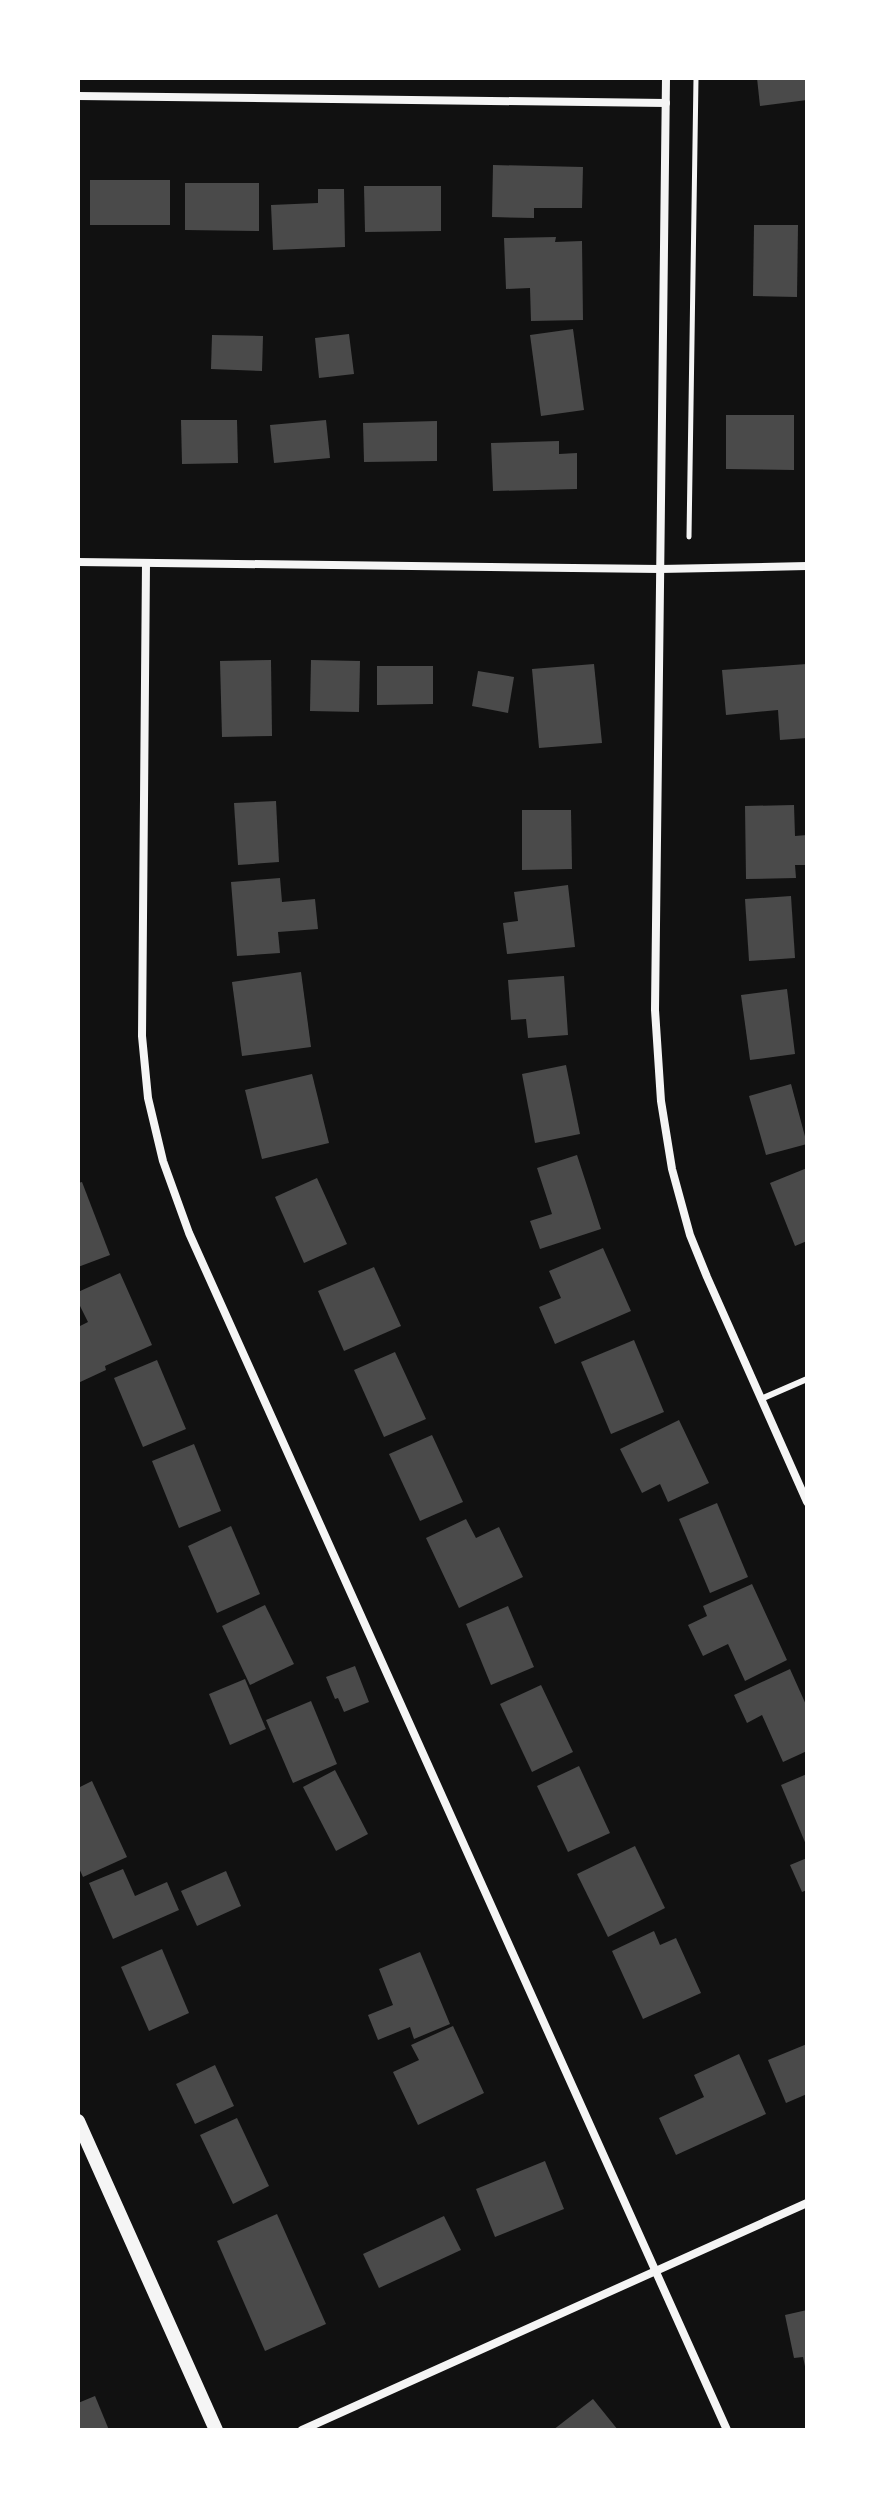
<svg xmlns="http://www.w3.org/2000/svg" width="885" height="2508" viewBox="0 0 885 2508" font-family="'PT Sans Narrow',sans-serif">
	<style>
		.building { fill: #4a4a4a }
		.lines { fill: none; stroke-linecap: round; stroke-linejoin: round }
		.path { stroke: #f5f5f5; stroke-width: 5 }
		.service { stroke: #f5f5f5; stroke-width: 6 }
		.minor { stroke: #f5f5f5; stroke-width: 8 }
		.tertiary { stroke: #f5f5f5; stroke-width: 14 }
	</style>
	<rect width="100%" height="100%" fill="#111"/>
	<g class="building">
		<path d="M757,78H807V100L760,106Z"/>
		<path d="M493,165L583,167L582,208H534V218L492,217Z"/>
		<rect x="90" y="180" width="80" height="45"/>
		<path d="M185,183H259V231L185,230Z"/>
		<path d="M364,186H441V231L365,232Z"/>
		<path d="M318,189H344L345,247L273,250L271,205L318,203Z"/>
		<path d="M754,225H798L797,297L753,296Z"/>
		<path d="M556,237L555,242L582,241L583,320L531,321L530,288L506,289L504,238Z"/>
		<path d="M573,329L584,410L541,416L530,335Z"/>
		<path d="M349,334L354,374L319,378L315,338Z"/>
		<path d="M212,335L263,336L262,371L211,369Z"/>
		<path d="M726,415H794V470L726,469Z"/>
		<path d="M181,420H237L238,463L182,464Z"/>
		<path d="M326,420L330,458L274,463L270,425Z"/>
		<path d="M437,421V461L364,462L363,423Z"/>
		<path d="M559,441V454L577,453V489L493,491L491,443Z"/>
		<path d="M271,660L272,736L222,737L220,661Z"/>
		<path d="M311,660L360,661L359,712L310,711Z"/>
		<path d="M594,664L602,743L539,748L532,669Z"/>
		<path d="M807,664V738L780,740L778,710L726,715L722,670Z"/>
		<path d="M377,666H433V704L377,705Z"/>
		<path d="M478,671L514,677L508,713L472,706Z"/>
		<path d="M276,801L279,862L238,865L234,803Z"/>
		<path d="M794,805L795,836L807,835V865H795L796,878L746,879L745,806Z"/>
		<path d="M522,810H571L572,869L522,870Z"/>
		<path d="M280,878L282,902L315,899L318,929L278,932L280,953L237,956L231,882Z"/>
		<path d="M568,885L575,947L507,954L503,923L518,921L514,892Z"/>
		<path d="M791,896L795,958L749,961L745,899Z"/>
		<path d="M301,972L311,1047L242,1056L232,982Z"/>
		<path d="M564,976L568,1035L528,1038L526,1019L511,1020L508,980Z"/>
		<path d="M787,989L795,1054L750,1060L741,995Z"/>
		<path d="M566,1065L580,1134L535,1143L522,1074Z"/>
		<path d="M312,1074L329,1143L262,1159L245,1090Z"/>
		<path d="M791,1084L807,1144L766,1155L749,1096Z"/>
		<path d="M577,1155L601,1229L540,1249L530,1221L552,1214L537,1168Z"/>
		<path d="M807,1168V1241L795,1246L770,1183Z"/>
		<path d="M317,1178L347,1244L304,1263L275,1197Z"/>
		<path d="M82,1182L110,1255L78,1267V1183Z"/>
		<path d="M603,1248L631,1311L555,1344L539,1307L561,1298L549,1271Z"/>
		<path d="M374,1267L401,1326L344,1351L318,1291Z"/>
		<path d="M120,1273L152,1345L105,1366L106,1370L78,1383V1327L88,1322L78,1302V1292Z"/>
		<path d="M634,1340L664,1412L611,1434L581,1362Z"/>
		<path d="M395,1352L426,1419L384,1437L354,1370Z"/>
		<path d="M157,1360L186,1429L143,1447L114,1378Z"/>
		<path d="M679,1420L709,1483L668,1502L660,1484L642,1493L620,1449Z"/>
		<path d="M432,1435L463,1502L420,1521L389,1454Z"/>
		<path d="M194,1444L221,1511L179,1528L152,1461Z"/>
		<path d="M717,1503L748,1577L710,1593L679,1519Z"/>
		<path d="M466,1519L476,1538L499,1527L523,1577L459,1608L426,1538Z"/>
		<path d="M231,1526L260,1594L217,1613L188,1546Z"/>
		<path d="M752,1584L787,1660L745,1681L728,1644L703,1656L688,1625L707,1616L703,1606Z"/>
		<path d="M265,1605L294,1664L250,1685L222,1626Z"/>
		<path d="M508,1606L534,1667L491,1685L466,1624Z"/>
		<path d="M355,1666L369,1702L344,1712L338,1698L335,1699L326,1677Z"/>
		<path d="M790,1669L807,1707V1751L783,1762L762,1715L747,1723L734,1695Z"/>
		<path d="M245,1679L266,1729L230,1745L209,1694Z"/>
		<path d="M541,1685L573,1752L532,1772L500,1704Z"/>
		<path d="M311,1701L337,1764L293,1783L266,1720Z"/>
		<path d="M579,1766L610,1833L568,1852L537,1786Z"/>
		<path d="M335,1770L368,1834L336,1851L303,1787Z"/>
		<path d="M807,1774V1847L781,1785Z"/>
		<path d="M92,1781L127,1857L83,1877L78,1866V1788Z"/>
		<path d="M635,1846L665,1908L608,1937L577,1874Z"/>
		<path d="M807,1858V1890L802,1892L790,1865Z"/>
		<path d="M123,1869L135,1896L167,1882L179,1910L113,1939L89,1883Z"/>
		<path d="M226,1871L241,1906L197,1926L181,1891Z"/>
		<path d="M654,1931L660,1945L676,1938L701,1993L643,2019L612,1951Z"/>
		<path d="M162,1949L189,2013L149,2031L121,1967Z"/>
		<path d="M420,1952L450,2024L414,2039L410,2027L378,2040L368,2015L393,2005L379,1969Z"/>
		<path d="M453,2026L484,2093L418,2125L393,2072L419,2060L411,2045Z"/>
		<path d="M807,2044V2094L786,2103L768,2060Z"/>
		<path d="M739,2054L766,2114L676,2155L659,2118L704,2097L694,2075Z"/>
		<path d="M215,2065L234,2106L195,2124L176,2084Z"/>
		<path d="M237,2118L269,2186L233,2204L200,2135Z"/>
		<path d="M545,2161L564,2209L495,2237L476,2189Z"/>
		<path d="M277,2214L326,2324L265,2351L217,2241Z"/>
		<path d="M444,2216L461,2250L379,2288L363,2254Z"/>
		<path d="M807,2310V2371H806L803,2357L794,2358L785,2315Z"/>
		<path d="M95,2396L109,2430H78V2403Z"/>
		<path d="M593,2399L618,2430H553Z"/>
	</g>
	<g class="lines">
		<path class="path" d="M689,537L696,78"/>
		<path class="service" d="M761,1399L807,1379"/>
		<g class="minor">
			<path d="M666,78L655,1010L661,1101L672,1169L690,1235L707,1277L807,1502"/>
			<path d="M78,96L666,103"/>
			<path d="M78,562L660,569L807,566"/>
			<path d="M146,563L142,1036L148,1098L163,1161L189,1233L727,2430"/>
			<path d="M302,2430L807,2203"/>
		</g>
		<path class="tertiary" d="M78,2121L216,2430"/>
	</g>
	<rect width="885" height="2508" fill="none" stroke="#ffffff" stroke-width="160"/>
</svg>
